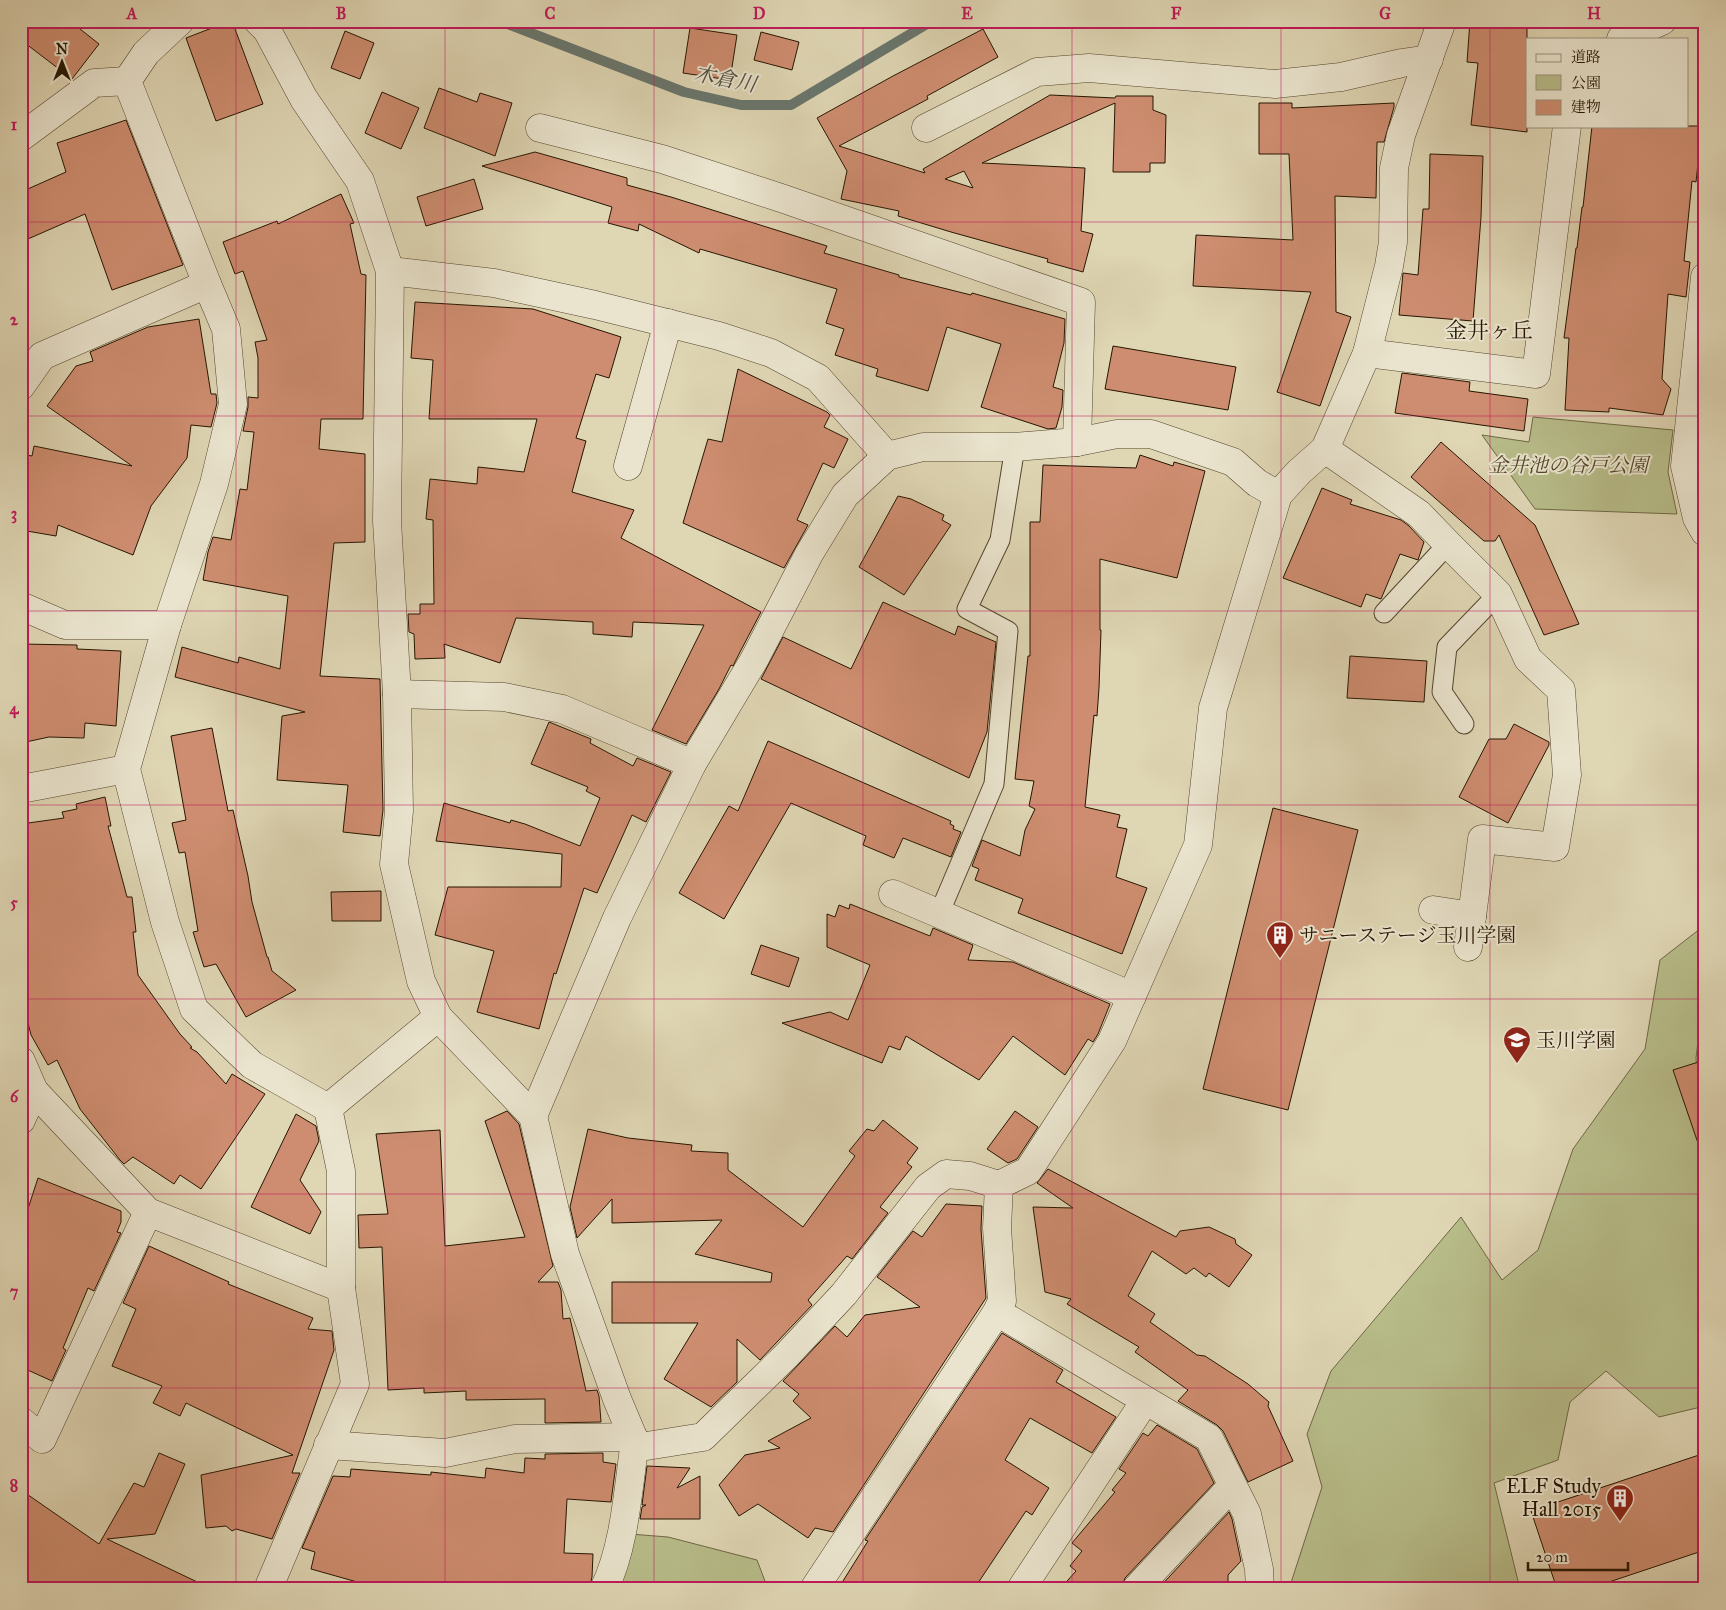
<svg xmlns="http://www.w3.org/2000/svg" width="1726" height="1610" viewBox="0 0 1726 1610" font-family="'IM FELL Great Primer','Noto Serif JP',serif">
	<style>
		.green { fill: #b7bc89; stroke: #6e6844 }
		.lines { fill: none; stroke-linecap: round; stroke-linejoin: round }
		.stream { stroke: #69766d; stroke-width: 10 }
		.building { fill: #ce8d70; stroke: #261500; fill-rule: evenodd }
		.service-casing { stroke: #54452d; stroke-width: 21 }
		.minor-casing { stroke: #54452d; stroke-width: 29 }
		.service { stroke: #eae4ce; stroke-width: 19 }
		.minor { stroke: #eae4ce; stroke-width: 28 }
		.grid { fill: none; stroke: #c2185b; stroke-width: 1; stroke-opacity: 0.55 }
		.labels { text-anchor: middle; stroke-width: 4; stroke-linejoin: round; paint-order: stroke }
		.park-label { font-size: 20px; font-style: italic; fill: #524729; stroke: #eae4ce }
		.poi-label { font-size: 20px; fill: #261500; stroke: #eae4ce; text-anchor: start }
		.water-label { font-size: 21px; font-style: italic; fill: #4d4e40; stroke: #eae4ce }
		.quarter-label { font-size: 22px; fill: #261500; stroke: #eae4ce }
		.neatline { fill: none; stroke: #c2185b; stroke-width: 2 }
		.grid-label { font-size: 16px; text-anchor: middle; font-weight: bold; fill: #c2185b }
	</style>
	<rect width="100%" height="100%" fill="#dfd6b4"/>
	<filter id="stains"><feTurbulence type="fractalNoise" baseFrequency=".004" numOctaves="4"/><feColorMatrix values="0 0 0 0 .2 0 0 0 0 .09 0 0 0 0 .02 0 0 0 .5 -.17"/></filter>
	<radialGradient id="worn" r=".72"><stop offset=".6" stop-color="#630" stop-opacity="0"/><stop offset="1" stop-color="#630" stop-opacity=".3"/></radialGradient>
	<g class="green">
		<path d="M1533,417L1673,430L1668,472L1677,514L1535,509L1482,435L1529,442Z"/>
		<path d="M1705,925V984L1696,1058L1701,1125L1705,1134V1406L1659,1417L1606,1371L1570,1402L1558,1460L1494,1483L1520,1589H1289L1322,1487L1307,1434L1331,1371L1461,1217L1502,1280L1538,1250L1573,1149L1645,1049L1660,960Z"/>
		<path d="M630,1534L668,1537L757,1560L768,1589H613Z"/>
	</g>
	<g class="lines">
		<path class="stream" d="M500,21L684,92L741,105H791L932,21"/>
	</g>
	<g class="building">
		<path d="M21,21H70L99,44L72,79L21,40Z"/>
		<path d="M230,21H232L263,104L216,121L186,38Z"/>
		<path d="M1470,21H1527V132L1471,125L1478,63L1467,62Z"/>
		<path d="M690,28L737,35L730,80L683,73Z"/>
		<path d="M983,29L998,57L927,96L928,99L839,146L925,173L923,169L1050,95L1115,98L1116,96H1153V110L1166,115L1165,163H1150V172H1113L1115,103L982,163L1085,168L1081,231L1093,234L1083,272L1047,262L1048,259L951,232L898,216L899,211L841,199L847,171L817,118L893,76ZM964,171L973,188L945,179Z"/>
		<path d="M345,31L374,43L360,79L331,68Z"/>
		<path d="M761,32L799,42L792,70L754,60Z"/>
		<path d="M439,88L477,102L480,93L512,103L495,156L424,128Z"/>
		<path d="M382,92L419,108L401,149L365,133Z"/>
		<path d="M1259,103H1292V108L1394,103V107L1384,142H1377L1376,198L1335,196L1336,312L1351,317L1320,406L1277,392L1311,292L1193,286L1196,235L1293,240L1289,154H1259Z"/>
		<path d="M126,120L183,265L112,290L85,214L21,242V192L66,172L57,143Z"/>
		<path d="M1592,126H1702L1696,182L1692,181L1684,261L1690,262L1686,297L1668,294L1662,379L1671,389L1663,415L1609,408V412L1565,410L1569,338H1564L1576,248H1577L1582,207H1583Z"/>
		<path d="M535,152L627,178V185L671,197L827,246L824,253L899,275V277L971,295L972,293L1065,319L1064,343L1053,387L1063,390L1062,407L1056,428L1048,429L981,407L1001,344L947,327L928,391L876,376L878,369L835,355L844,329L826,323L837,289L700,249L699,253L639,224L638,231L608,223L612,207L482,166Z"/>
		<path d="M1430,154L1483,156L1481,217L1473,321L1399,315L1403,273L1418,275L1423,209H1429Z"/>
		<path d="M474,179L483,209L426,226L417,197Z"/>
		<path d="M341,194L354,223L350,224L361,274L366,275L363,419H321L319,449L365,454V542L334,543L320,676L380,679L383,810L380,836L343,832L348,785L277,780L282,716L305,712L175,677L182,647L238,663L239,657L280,669L288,596L203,580L208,552L213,537L231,540L240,489L247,490L254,432L243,431L248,407V397L258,398V358L255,342L267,340L243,271L235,274L223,242L277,221L278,224Z"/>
		<path d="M415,302L533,309L621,337L609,378L596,374L576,438L586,441L572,492L634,510L621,538L761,612L740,652L733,666L731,665L719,689L686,744L652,730L704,625L633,622L632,637L593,634V622L516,618L500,663L444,644L445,658L415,659L414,634L409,632L408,614H420V604H434L433,520L426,519L430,479L477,484L478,467L524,472L537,419H429L433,360L411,358Z"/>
		<path d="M199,319L211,394H216L217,403L211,427L191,425L187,458L151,506L133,555L58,525L56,536L21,530V454L32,456L34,446L132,466L47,406L76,366L93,361L90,352L148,327Z"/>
		<path d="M1113,346L1236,367L1228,410L1105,389Z"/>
		<path d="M738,369L827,412L830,415L824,427L848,439L834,468L823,463L797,520L808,525L784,568L683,523L708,439L722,442Z"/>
		<path d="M1402,373L1470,382L1469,391L1528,399L1524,431L1395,413Z"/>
		<path d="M1441,442L1535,525L1579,624L1544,635L1499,535L1495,541H1484L1411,477Z"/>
		<path d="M1140,455L1173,466L1174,462L1205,471L1177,578L1100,559V630H1101L1099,688L1097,716L1094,715L1085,807L1120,815L1117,827L1127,829L1116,877L1147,888L1122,954L1018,913L1023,899L975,880L979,869L972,866L982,840L1020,856L1025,830L1035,809L1029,806L1034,781L1015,779L1028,656H1030V522H1040L1043,465L1136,468Z"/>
		<path d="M1322,488L1352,500L1350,504L1401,520L1409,526L1424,542L1418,560L1400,554L1381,599L1366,594L1361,607L1283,578Z"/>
		<path d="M898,496L911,499L944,515L942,520L951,525L904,595L859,567Z"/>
		<path d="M883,602L955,635L958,626L996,642L987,732L969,778L761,679L783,637L851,669Z"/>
		<path d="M21,644L77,645V649L121,651L116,726L85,723L84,738L49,737L21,743Z"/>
		<path d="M1350,656L1427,661L1424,702L1347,698Z"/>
		<path d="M549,722L591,739L590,743L633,766L637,758L671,772L646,822L632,815L597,893L584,888L556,974L554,973L539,1029L477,1012L494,951L435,935L448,887H561L562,854L436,841L444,803L510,823L511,820L525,824L580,846L600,798L586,791L588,787L531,764Z"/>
		<path d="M1514,724L1549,742V745L1508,823L1459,797L1489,739H1506Z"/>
		<path d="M212,728L228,811L233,810L248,876L252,902L267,957H268L272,971L296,990L246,1017L216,964L204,967L193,932L198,931L185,852L179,853L172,823L186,820L171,736Z"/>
		<path d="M768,741L951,821L950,824L954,826L953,829L961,832L951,857L903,838L894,858L863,845L866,836L791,803L724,919L679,893L729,806L738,811Z"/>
		<path d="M105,797L111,826H108L127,897H132L136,932H133L138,975L180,1034L192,1047L190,1048L197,1052L226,1084L232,1074L265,1094L201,1189L180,1175L174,1184L133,1157L124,1164L120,1160L80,1109L57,1060L48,1065L31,1035L21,994V824L64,818L62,812L77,809L76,804Z"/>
		<path d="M1273,808L1358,830L1288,1110L1203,1089Z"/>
		<path d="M381,891V921H332L331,892Z"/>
		<path d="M850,904L930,936L933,928L973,945L968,960L1013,962L1110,1004L1098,1034L1093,1042L1088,1039L1065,1075L1013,1036L979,1080L906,1036L900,1050L889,1046L882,1063L782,1023L830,1012L848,1020L870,965L827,947V914L835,917L839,905L849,909Z"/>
		<path d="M761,945L799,958L789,987L751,974Z"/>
		<path d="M1705,1060V1149H1700L1673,1070Z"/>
		<path d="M507,1111L519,1124L553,1266L538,1282H558L561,1290L563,1319L570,1318L586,1391L597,1390L599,1396L601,1422L545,1423V1399L466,1400V1391L424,1393V1388L388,1390L382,1247L359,1248L358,1215L388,1214L376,1134L440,1130L445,1246L525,1237L485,1121Z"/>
		<path d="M1015,1111L1038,1127L1017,1159L1008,1163L987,1149Z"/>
		<path d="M296,1114L316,1126L319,1141L300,1180L321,1212L310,1234L251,1207Z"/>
		<path d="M883,1120L918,1148L907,1163L912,1167L880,1207L888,1213L852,1259L847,1256L808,1300L812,1305L760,1360L737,1339V1382L711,1407L664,1379L698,1323H612V1282H771L772,1273L695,1254L722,1220L612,1223V1199L577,1238L570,1207L588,1129L628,1138L692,1145L691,1151L728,1153V1170L803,1227L855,1156L849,1151L867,1129L874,1131Z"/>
		<path d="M1048,1169L1176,1237L1180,1231L1209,1227L1235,1239L1236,1244L1252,1255L1229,1287L1209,1273L1206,1277L1194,1268L1186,1274L1152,1251L1128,1296L1155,1314L1150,1322L1197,1355L1205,1356L1248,1384L1269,1402L1268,1406L1293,1461L1248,1482L1223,1431L1217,1425L1178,1401L1188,1390L1135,1352L1139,1347L1067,1304L1071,1299L1045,1292L1033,1207L1073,1208L1037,1183Z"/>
		<path d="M38,1178L121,1211V1222L117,1232L121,1233L94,1291L88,1288L63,1348L66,1350L52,1381L21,1367V1230Z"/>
		<path d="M946,1204L982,1206L981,1229L986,1298L833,1532L815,1528L808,1538L758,1504L739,1516L719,1485L745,1455L780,1448L768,1441L811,1418L793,1401L799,1394L783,1381L835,1326L847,1337L865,1315L920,1307L877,1277L913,1231L922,1237Z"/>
		<path d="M149,1246L229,1282L228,1284L313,1318L308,1329L332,1331L334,1350L292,1473H300L272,1539L236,1529L232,1531L226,1526L206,1528L201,1475L293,1455L186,1403L180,1416L153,1403L162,1386L112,1366L136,1309L123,1303Z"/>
		<path d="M1002,1333L1063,1370L1056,1382L1116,1417L1092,1453L1030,1418L1005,1460L1049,1488L1032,1515L1026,1511L974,1589H838L868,1541L865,1540Z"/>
		<path d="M1157,1425L1197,1449L1214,1483L1125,1578L1121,1589H1060L1076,1571L1070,1566L1082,1551L1072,1543L1115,1492L1112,1490L1126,1473L1119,1469L1143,1433L1148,1436Z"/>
		<path d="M159,1453L185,1464L155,1534L107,1539L212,1589H21V1490L99,1544L134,1483L144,1487Z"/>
		<path d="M603,1453V1462L616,1464L611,1502L567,1499L564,1553L593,1554L592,1577L589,1589H528L495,1585V1589H382L311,1569L315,1552L302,1548L333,1476L350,1477L351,1469L431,1475V1472L485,1478L486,1468L524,1473L525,1458L545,1459V1454Z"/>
		<path d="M1705,1453V1550L1588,1589H1557L1531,1511Z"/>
		<path d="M647,1466L690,1468L677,1488L700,1476V1519H640L642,1507L646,1505H642Z"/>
		<path d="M1229,1512L1232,1519L1241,1561L1228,1575V1589H1158Z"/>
	</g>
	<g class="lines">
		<g class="service-casing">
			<g id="service">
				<path d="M1384,613L1448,544"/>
				<path d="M1464,724L1442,692L1447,647L1498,594"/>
				<path d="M939,914L994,784L1008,631L967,609L1000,540L1015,447"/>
			</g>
		</g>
		<g class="minor-casing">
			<g id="minor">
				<path d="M180,21L146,53L127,81L207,284L226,329L233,404L214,484L167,625L126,769L165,922L194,1009L252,1065L328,1108L438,1017"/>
				<path d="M258,21L267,30L304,99L360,181L390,271L387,521L397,694L399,811L394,864L421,981L438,1017L533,1116L565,1254L617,1399L633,1437L634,1448C628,1492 624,1549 604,1589"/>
				<path d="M1621,39L1662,21"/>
				<path d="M540,128L662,159L784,199L1081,302L1077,442"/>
				<path d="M926,128L1037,72L1089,68L1275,84L1341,77L1402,63L1429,59"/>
				<path d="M21,137L94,83L127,81"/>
				<path d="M390,271L494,283L595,305L719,336L771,353L818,378L887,456"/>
				<path d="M1705,277L1685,466L1697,518L1705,532"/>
				<path d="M1367,353L1536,374L1567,126"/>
				<path d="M21,386L42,356L207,284"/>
				<path d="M1325,449L1419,514L1448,544L1498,594L1528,659L1561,690L1567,775L1555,847L1482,839L1468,947"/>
				<path d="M628,466L668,323"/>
				<path d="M21,606L65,625H167"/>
				<path d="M397,694L504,697L562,709L692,764"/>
				<path d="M21,789L126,769"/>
				<path d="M893,894L1132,996"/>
				<path d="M1433,910L1472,916"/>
				<path d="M21,1061L34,1091L148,1212L341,1288"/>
				<path d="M533,1116L617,918L692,764L754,660L809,554L845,495L887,456L923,447H1015L1077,442L1117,434H1151L1233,462L1257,483L1278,495"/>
				<path d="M21,1120L34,1091"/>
				<path d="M997,1312L1209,1438L1247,1514L1259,1569L1260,1589"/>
				<path d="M21,1421L42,1439L148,1212"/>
				<path d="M328,1445L445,1453L515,1439L633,1437"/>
				<path d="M634,1448L703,1437L786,1356L844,1294L928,1187L946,1174L970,1176L999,1185"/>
				<path d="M268,1589L355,1384L341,1288V1171L328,1108"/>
				<path d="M814,1589L997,1312L1002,1301L997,1228L999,1185L1028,1171L1112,1041L1198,845L1213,708L1278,495L1299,472L1325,449L1367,353L1389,266L1393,242L1394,168L1401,135L1442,21"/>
				<path d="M1021,1589L1145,1401"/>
				<path d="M1136,1589L1232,1486"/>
			</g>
		</g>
		<use href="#service" class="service"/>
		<use href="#minor" class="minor"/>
	</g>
	<path class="grid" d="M236,21V1589M445,21V1589M654,21V1589M863,21V1589M1072,21V1589M1281,21V1589M1490,21V1589M21,222H1705M21,416H1705M21,611H1705M21,805H1705M21,999H1705M21,1194H1705M21,1388H1705"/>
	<defs>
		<g id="building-pin" transform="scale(1.4375)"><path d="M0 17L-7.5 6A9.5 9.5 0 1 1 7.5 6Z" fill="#8f2418" stroke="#eae4ce"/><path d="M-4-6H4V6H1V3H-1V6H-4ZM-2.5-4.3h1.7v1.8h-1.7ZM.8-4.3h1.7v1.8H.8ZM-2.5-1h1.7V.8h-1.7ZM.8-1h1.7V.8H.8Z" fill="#fff"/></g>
		<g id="university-pin" transform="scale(1.4375)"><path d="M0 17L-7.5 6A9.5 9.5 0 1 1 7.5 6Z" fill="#8f2418" stroke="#eae4ce"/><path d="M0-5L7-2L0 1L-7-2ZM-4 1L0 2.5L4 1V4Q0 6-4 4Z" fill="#fff"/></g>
	</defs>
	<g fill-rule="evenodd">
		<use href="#building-pin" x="1280" y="935"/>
		<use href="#university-pin" x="1517" y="1040"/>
		<use href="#building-pin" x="1620" y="1498"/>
	</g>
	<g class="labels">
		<g class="park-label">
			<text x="1568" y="472">金井池の谷戸公園</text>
		</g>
		<g class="poi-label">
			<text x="1299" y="942">サニーステージ玉川学園</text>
			<text x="1536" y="1047">玉川学園</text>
			<text x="1601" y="1493" text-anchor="end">ELF Study<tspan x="1601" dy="23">Hall 2015</tspan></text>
		</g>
		<g class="water-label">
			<text transform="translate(725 79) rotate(11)" y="7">木倉川</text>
		</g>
		<g class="quarter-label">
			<text x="1489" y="338">金井ヶ丘</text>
		</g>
	</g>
	<rect width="1726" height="1610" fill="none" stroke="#dfd6b4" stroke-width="55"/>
	<rect x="1526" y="38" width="162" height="90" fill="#eae4ce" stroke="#9c917c"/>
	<rect x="1536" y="54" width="25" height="8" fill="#eae4ce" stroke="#9c917c"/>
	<text x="1571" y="62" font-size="15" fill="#261500">道路</text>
	<rect x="1536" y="75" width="25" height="15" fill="#b7bc89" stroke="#9c917c"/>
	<text x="1571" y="88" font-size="15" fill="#261500">公園</text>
	<rect x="1536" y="100" width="25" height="15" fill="#ce8d70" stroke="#9c917c"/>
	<text x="1571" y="112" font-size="15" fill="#261500">建物</text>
	<g transform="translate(62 62)" stroke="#eae4ce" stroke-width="4" paint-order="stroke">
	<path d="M0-4L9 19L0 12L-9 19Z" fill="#261500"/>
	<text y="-8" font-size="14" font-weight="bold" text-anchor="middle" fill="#261500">N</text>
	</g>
	<path d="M1528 1562v8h100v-8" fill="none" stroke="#261500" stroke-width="2.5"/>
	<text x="1536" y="1562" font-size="15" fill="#261500" stroke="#eae4ce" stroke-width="4" paint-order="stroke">20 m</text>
	<rect x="28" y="28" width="1670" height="1554" class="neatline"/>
	<g class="grid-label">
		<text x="132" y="19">A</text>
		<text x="341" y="19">B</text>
		<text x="550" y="19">C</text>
		<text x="759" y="19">D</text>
		<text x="967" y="19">E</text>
		<text x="1176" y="19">F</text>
		<text x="1385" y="19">G</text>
		<text x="1594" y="19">H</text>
		<text x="14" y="130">1</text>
		<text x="14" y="325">2</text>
		<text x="14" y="519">3</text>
		<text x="14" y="714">4</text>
		<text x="14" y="908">5</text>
		<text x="14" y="1102">6</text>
		<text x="14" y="1297">7</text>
		<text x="14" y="1491">8</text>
	</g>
	<rect width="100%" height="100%" filter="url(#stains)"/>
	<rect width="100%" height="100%" fill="url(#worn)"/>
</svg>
